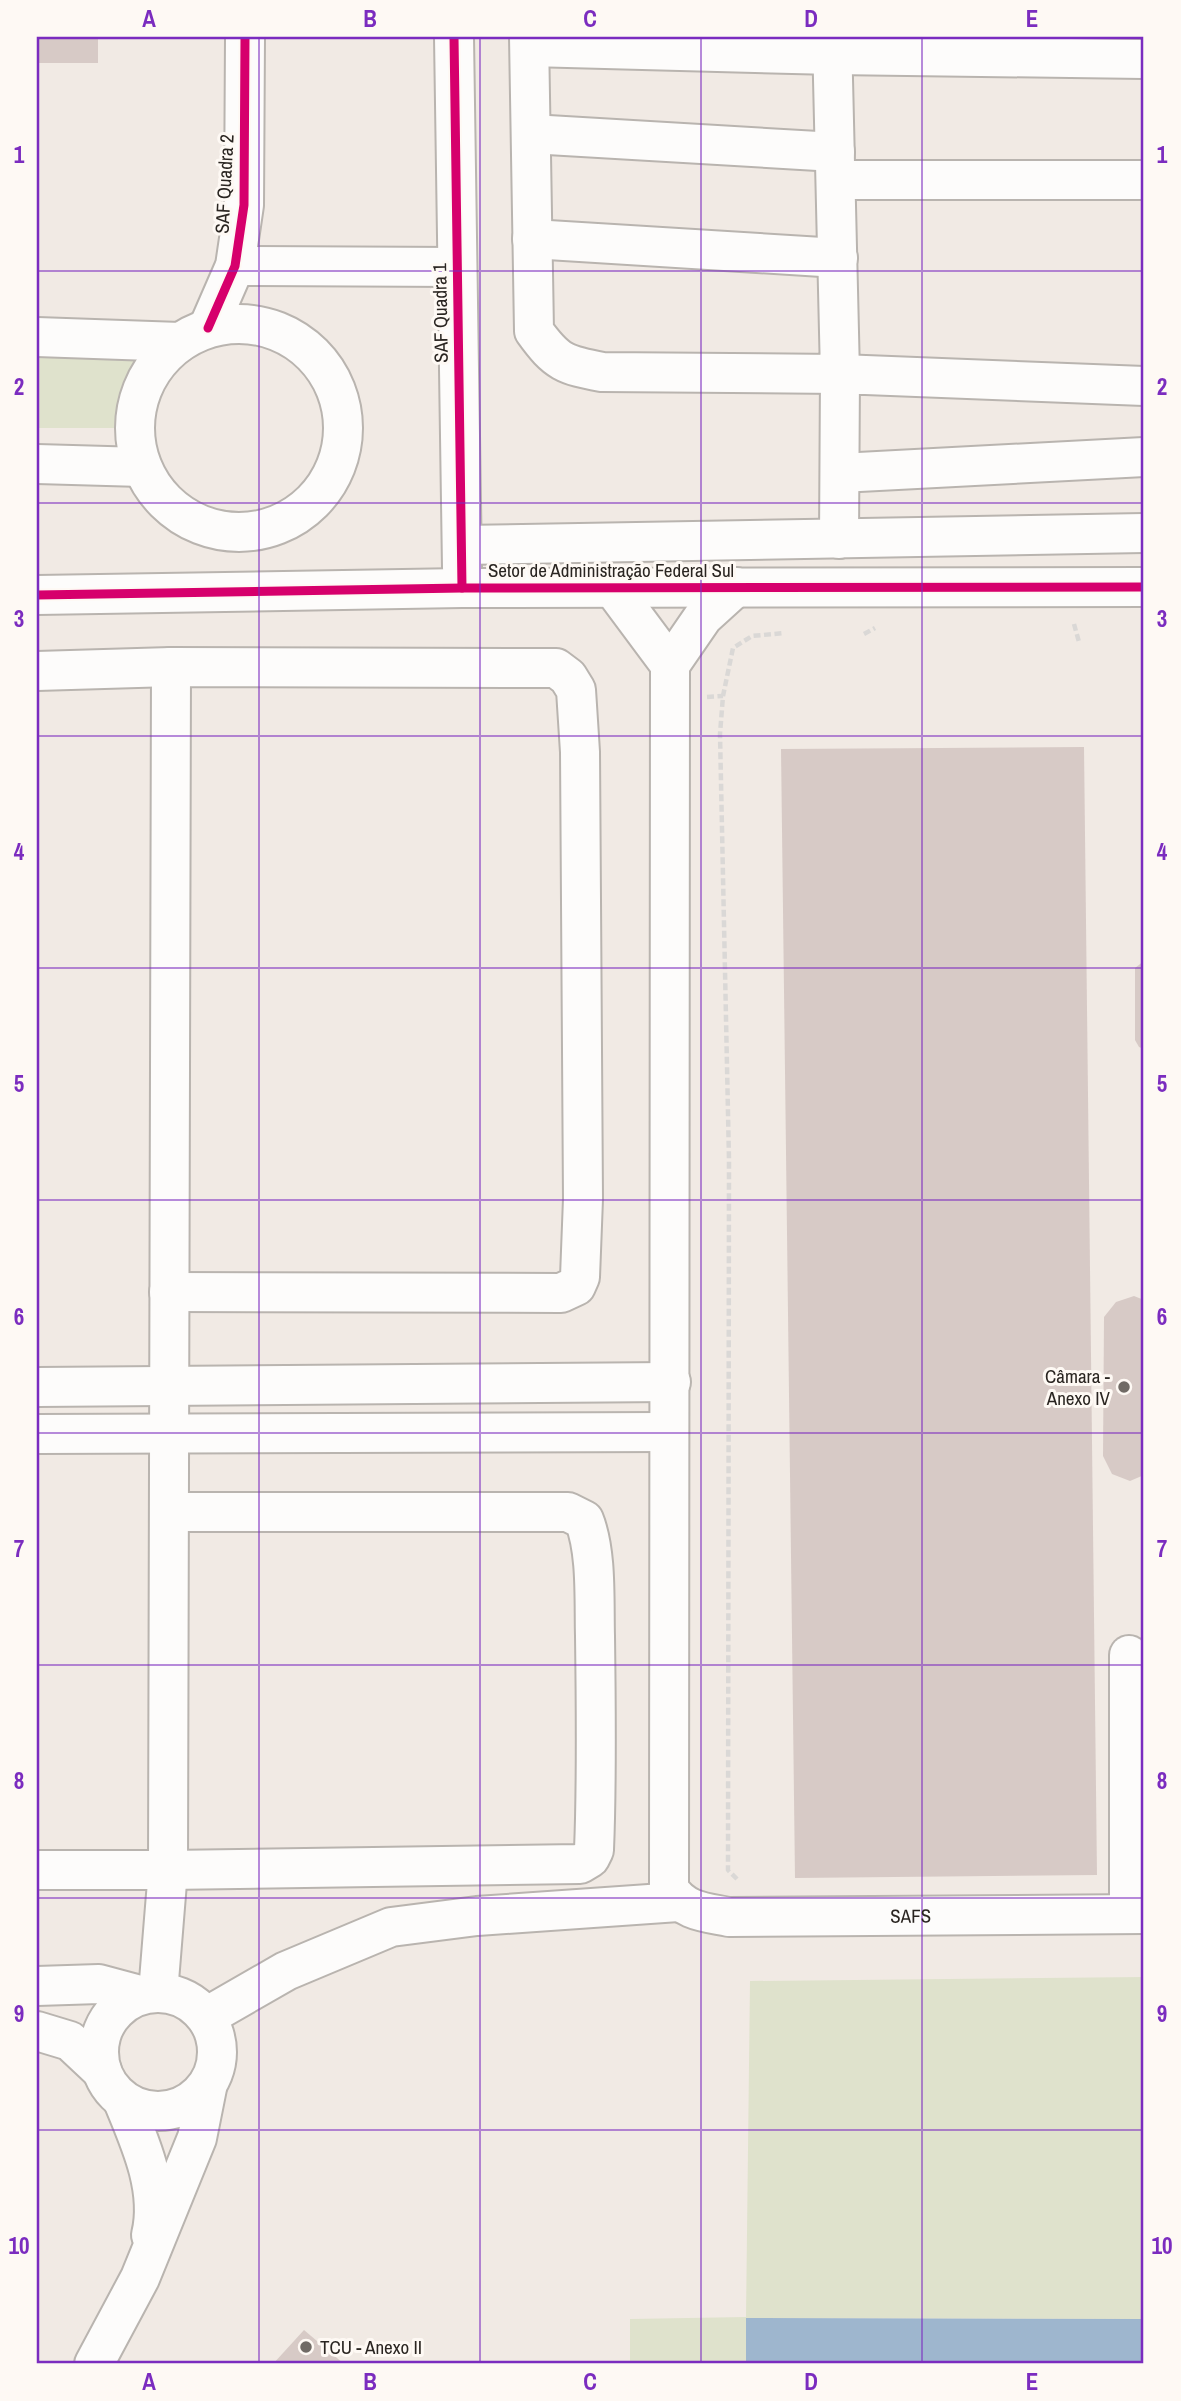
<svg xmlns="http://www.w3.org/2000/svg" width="1181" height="2401" viewBox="0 0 1181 2401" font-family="'Archivo Narrow',sans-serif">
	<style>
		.green { fill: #dfe2cc }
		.water { fill: #9eb6ce }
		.building { fill: #d7cac6 }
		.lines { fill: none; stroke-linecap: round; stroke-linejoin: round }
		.minor-casing { stroke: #b9b4af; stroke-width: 42 }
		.path { stroke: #dad8d6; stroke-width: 4.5; stroke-dasharray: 7 3.5; stroke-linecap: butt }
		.minor { stroke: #fdfcfb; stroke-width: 38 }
		.cycleway-casing { stroke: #fef9f4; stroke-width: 13 }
		.cycleway { stroke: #d6006c; stroke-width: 9 }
		.grid { fill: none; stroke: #7b2cbf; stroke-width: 2; stroke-opacity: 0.55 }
		.poi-dot { fill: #706a65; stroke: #fef9f4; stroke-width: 2.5 }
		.labels { text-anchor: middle; stroke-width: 6; stroke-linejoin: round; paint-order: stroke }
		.street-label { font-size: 19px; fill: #2a2521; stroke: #fef9f4 }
		.poi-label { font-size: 19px; fill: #2a2521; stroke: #fef9f4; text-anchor: end }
		.neatline { fill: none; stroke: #7b2cbf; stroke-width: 2.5 }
		.grid-label { font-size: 23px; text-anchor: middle; font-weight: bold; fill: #7b2cbf }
	</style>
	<rect width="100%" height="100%" fill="#f1eae4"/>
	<g class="green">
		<path d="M37,345H140L115,428H37Z"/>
		<path d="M1144,1977V2319L747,2318L746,2364H630V2319L746,2317L750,1981Z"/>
	</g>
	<path class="water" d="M746,2318L1144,2319V2364H746Z"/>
	<g class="building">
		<rect x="37" y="37" width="61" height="26"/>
		<path d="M1084,747L1097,1875L795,1878L781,749Z"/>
		<path d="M1144,961V1049L1139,1047L1135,1040V968Z"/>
		<path d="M1134,1296L1144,1300V1475L1130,1481L1112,1474L1103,1456L1104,1317L1116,1302Z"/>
		<path d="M304,2330L344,2364H273Z"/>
	</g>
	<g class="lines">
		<g class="minor-casing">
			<g id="minor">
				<path d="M454,37L462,568"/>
				<path d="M529,37L534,331C557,363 565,365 602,372L840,374L832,37"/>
				<path d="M530,47L833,55L1144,59"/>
				<path d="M531,134L835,152"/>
				<path d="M836,180H1144"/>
				<path d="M532,239L838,258"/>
				<path d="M235,266L457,267"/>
				<circle cx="239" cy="428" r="104"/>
				<path d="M208,328L235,266L244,205L245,37"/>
				<path d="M37,337L180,342"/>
				<path d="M37,464L142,467"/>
				<path d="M840,473L1144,457"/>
				<path d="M839,539L840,374L1144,386"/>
				<path d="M462,545L1144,533"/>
				<path d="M612,587L670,665"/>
				<path id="s1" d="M736,587L703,617L670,665L669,1889C685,1912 704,1912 729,1917L1144,1914"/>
				<path d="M37,595L462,588L1144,587"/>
				<path d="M37,671L171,667L556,668L568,677L576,690L580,752L583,1199L580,1277L576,1286L561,1293L169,1292"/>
				<path d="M37,1387L671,1382"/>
				<path d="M37,1434L669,1432"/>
				<path d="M37,1870H168L580,1864L590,1858L594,1850C597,1778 596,1708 595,1636C594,1601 597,1552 584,1520L568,1512H169"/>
				<path d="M1129,1914V1655"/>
				<path d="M37,1986L99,1984L140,1995"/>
				<circle cx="158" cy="2052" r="59"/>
				<path d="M158,1993L168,1870L171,667"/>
				<path d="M206,2017L286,1971L391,1927L477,1916L678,1902"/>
				<path d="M37,2031L70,2041L102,2071"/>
				<path d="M123,2101C140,2142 162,2190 151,2235"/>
				<path d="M94,2364L140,2278L197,2138L207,2088"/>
			</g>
		</g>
		<g class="path">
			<path d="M1074,624L1079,642"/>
			<path d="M864,634L875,628"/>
			<path d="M707,697L723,696"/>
			<path d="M737,1879L728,1870L729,1160L720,734L723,696L733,648L752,636L784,633"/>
		</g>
		<use href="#minor" class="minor"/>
		<g class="cycleway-casing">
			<g id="cycleway">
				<path d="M454,37L462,588"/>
				<path d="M208,328L235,266L244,205L245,37"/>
				<path d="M37,595L462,588L1144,587"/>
			</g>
		</g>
		<use href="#cycleway" class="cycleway"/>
	</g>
	<path class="grid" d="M259,37V2364M480,37V2364M701,37V2364M922,37V2364M37,271H1144M37,503H1144M37,736H1144M37,968H1144M37,1200H1144M37,1433H1144M37,1665H1144M37,1898H1144M37,2130H1144"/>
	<g class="poi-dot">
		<circle cx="1124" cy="1387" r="7"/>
		<circle cx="306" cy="2347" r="7"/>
	</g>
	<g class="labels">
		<g class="street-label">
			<text transform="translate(224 184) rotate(-87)" y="7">SAF Quadra 2</text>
			<text transform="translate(440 313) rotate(-91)" y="7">SAF Quadra 1</text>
			<text x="611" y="577">Setor de Administração Federal Sul</text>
			<text dy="7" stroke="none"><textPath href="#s1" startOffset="1577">SAFS</textPath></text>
		</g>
		<g class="poi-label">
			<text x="1110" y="1383">Câmara -<tspan x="1110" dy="22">Anexo IV</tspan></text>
			<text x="320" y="2354" text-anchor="start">TCU - Anexo II</text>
		</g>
	</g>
	<rect width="1181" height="2401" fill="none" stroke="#fef9f4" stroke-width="77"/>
	<rect x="38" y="38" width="1104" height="2324" class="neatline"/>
	<g class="grid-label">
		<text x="149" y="27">A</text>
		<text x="370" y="27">B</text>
		<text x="590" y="27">C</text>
		<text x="811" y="27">D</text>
		<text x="1032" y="27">E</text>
		<text x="19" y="163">1</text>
		<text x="1162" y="163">1</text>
		<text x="19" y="395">2</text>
		<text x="1162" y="395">2</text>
		<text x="19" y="627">3</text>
		<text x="1162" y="627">3</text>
		<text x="19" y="860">4</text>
		<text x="1162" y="860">4</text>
		<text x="19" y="1092">5</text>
		<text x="1162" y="1092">5</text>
		<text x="19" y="1325">6</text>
		<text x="1162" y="1325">6</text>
		<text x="19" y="1557">7</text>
		<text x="1162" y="1557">7</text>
		<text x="19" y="1789">8</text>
		<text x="1162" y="1789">8</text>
		<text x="19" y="2022">9</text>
		<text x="1162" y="2022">9</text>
		<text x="19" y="2254">10</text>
		<text x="1162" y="2254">10</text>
		<text x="149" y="2390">A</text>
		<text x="370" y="2390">B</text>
		<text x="590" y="2390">C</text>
		<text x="811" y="2390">D</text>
		<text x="1032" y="2390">E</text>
	</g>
</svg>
